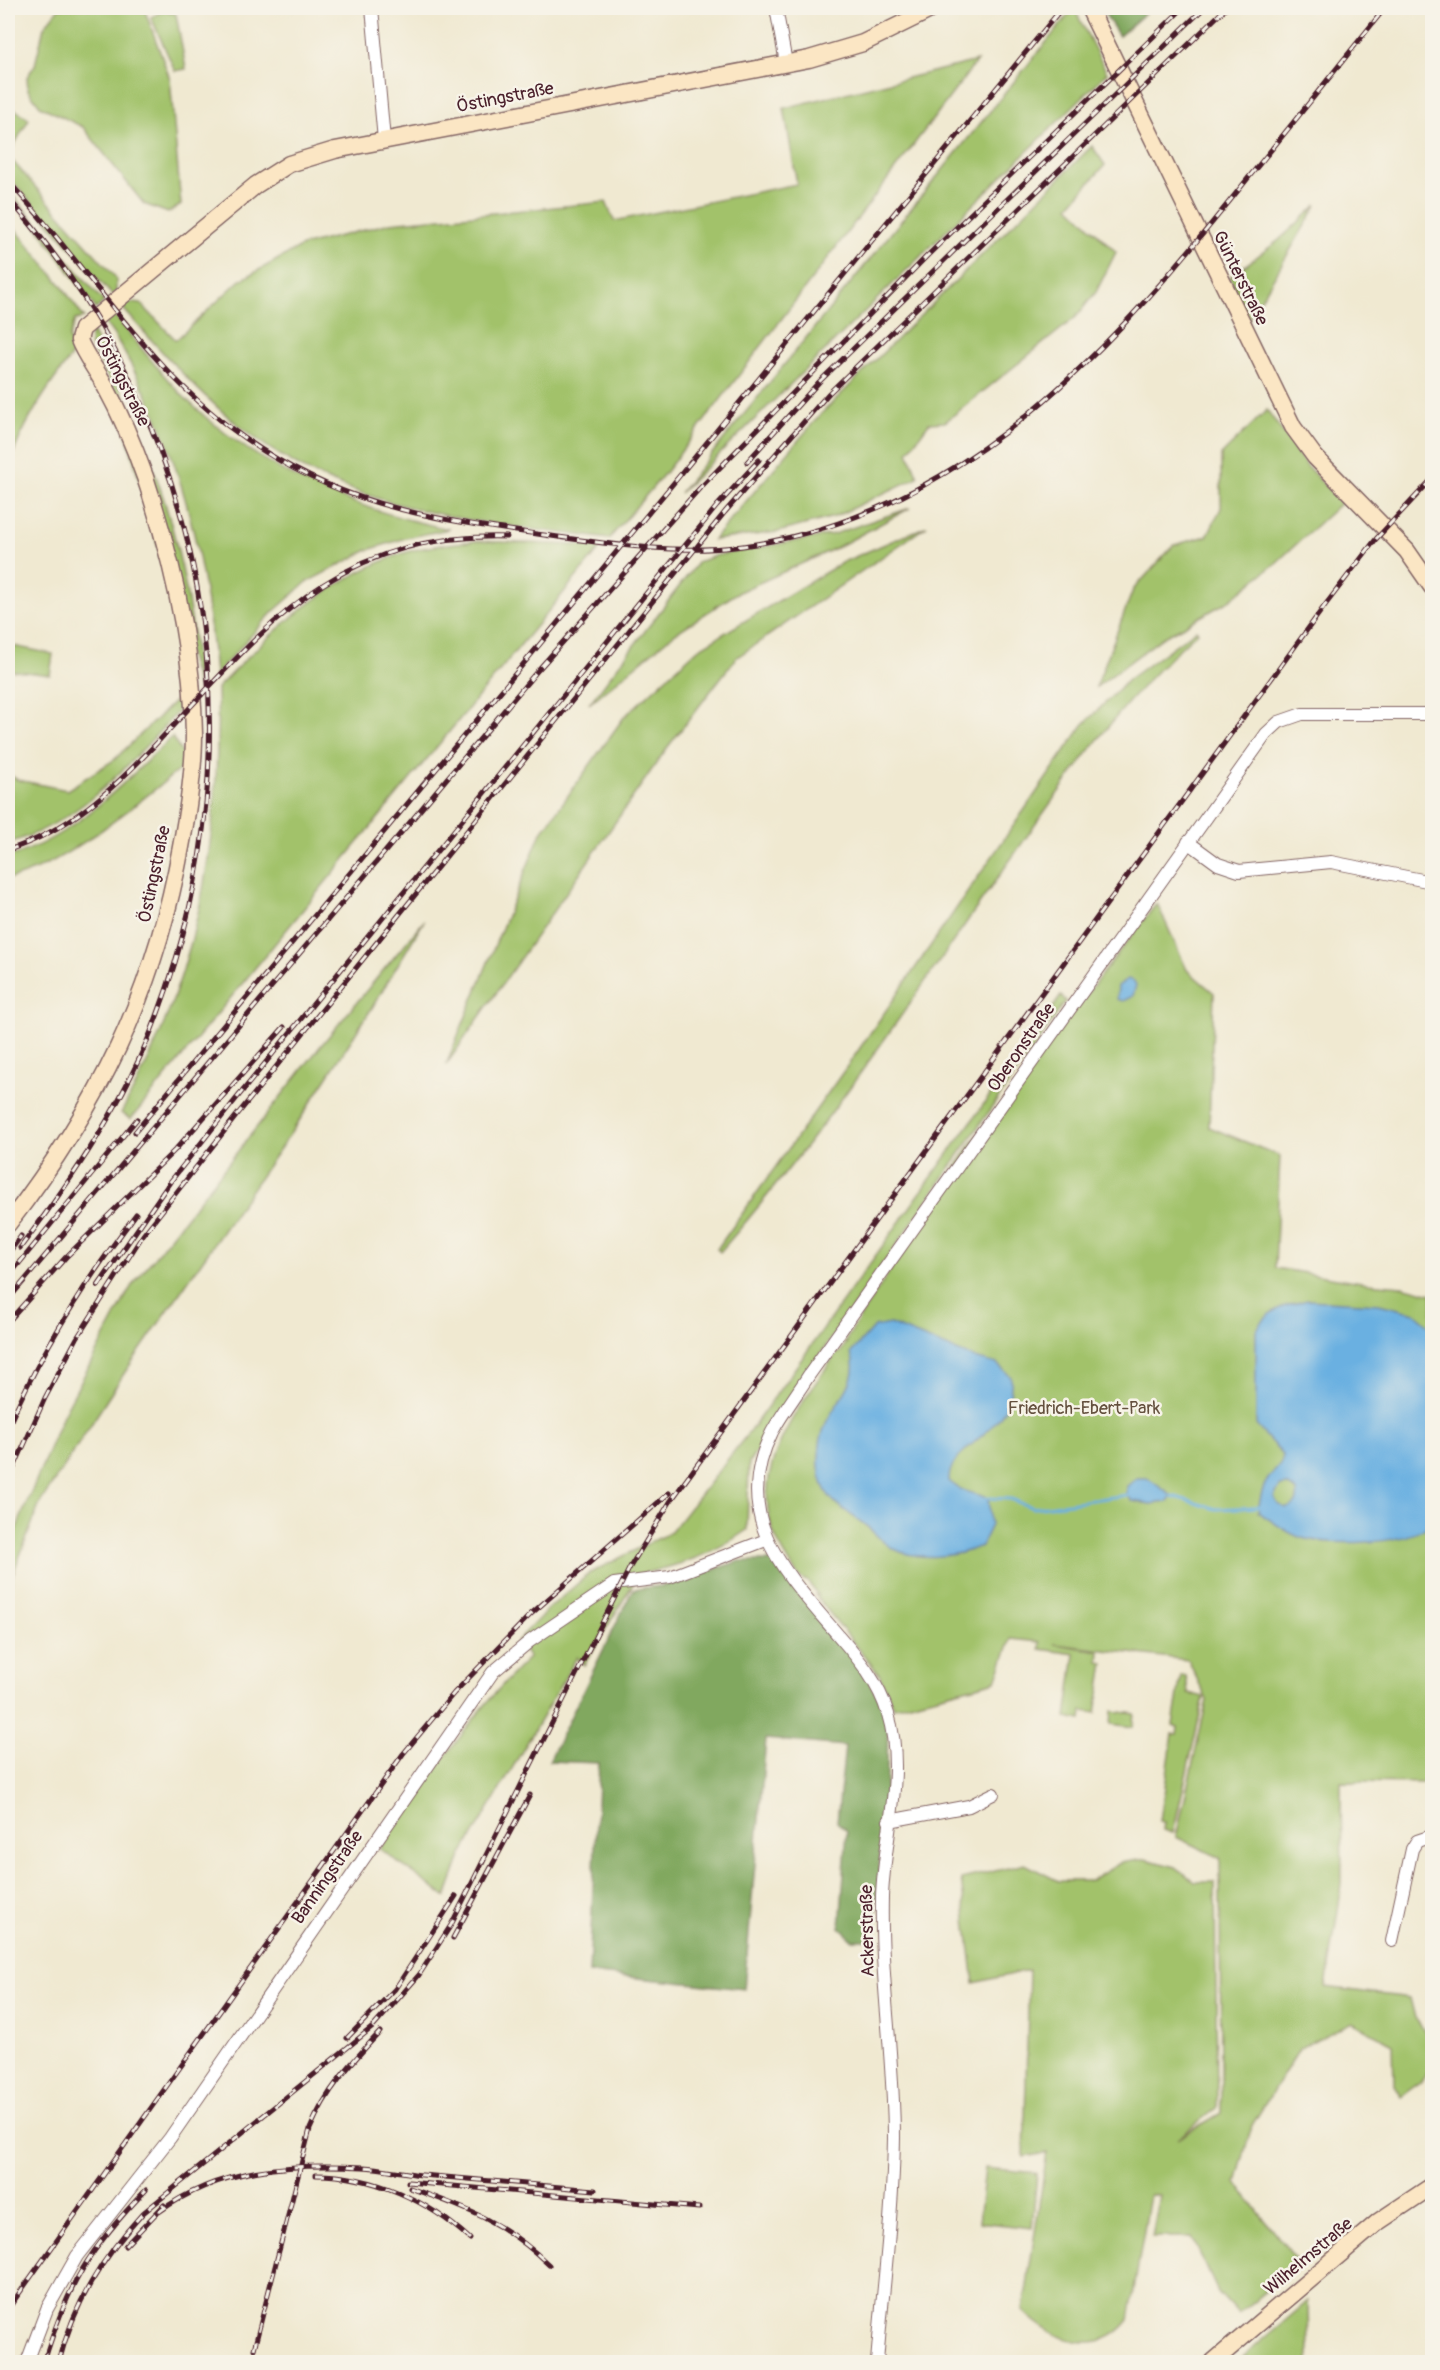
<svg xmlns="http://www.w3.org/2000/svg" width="1440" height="2370" viewBox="0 0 1440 2370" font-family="Pangolin,sans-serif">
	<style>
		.green { fill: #a2c26b; stroke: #76704b; stroke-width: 1.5 }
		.forest { fill: #81a85f; stroke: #666445; stroke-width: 1.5 }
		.water { fill: #6bb0e1; stroke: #5a6886; stroke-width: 1.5; fill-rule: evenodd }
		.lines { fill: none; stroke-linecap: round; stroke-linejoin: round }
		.stream { stroke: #6bb0e1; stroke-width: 3 }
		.street-casing { stroke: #846665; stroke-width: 14 }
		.secondary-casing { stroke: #846665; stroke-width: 19 }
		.street { stroke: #fff; stroke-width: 12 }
		.secondary { stroke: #fbe6c4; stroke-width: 16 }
		.rail-casing { stroke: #4a1f2b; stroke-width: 5 }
		.rail { stroke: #f7f3e8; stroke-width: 3; stroke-dasharray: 9; stroke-linecap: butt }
		.labels { text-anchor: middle; stroke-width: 5; stroke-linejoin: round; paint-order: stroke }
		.street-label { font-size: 18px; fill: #4a1f2b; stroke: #f7f3e8 }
		.park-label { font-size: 18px; fill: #64503e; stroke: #f7f3e8 }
	</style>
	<rect width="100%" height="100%" fill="#f7f3e8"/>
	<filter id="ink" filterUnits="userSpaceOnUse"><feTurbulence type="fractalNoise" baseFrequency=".0167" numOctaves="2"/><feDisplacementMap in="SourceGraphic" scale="12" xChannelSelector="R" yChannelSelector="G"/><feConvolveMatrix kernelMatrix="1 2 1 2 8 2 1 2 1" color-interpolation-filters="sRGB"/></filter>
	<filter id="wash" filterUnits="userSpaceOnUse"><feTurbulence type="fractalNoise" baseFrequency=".008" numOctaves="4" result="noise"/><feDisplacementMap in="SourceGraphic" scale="24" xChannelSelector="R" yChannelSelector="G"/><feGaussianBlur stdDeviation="1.35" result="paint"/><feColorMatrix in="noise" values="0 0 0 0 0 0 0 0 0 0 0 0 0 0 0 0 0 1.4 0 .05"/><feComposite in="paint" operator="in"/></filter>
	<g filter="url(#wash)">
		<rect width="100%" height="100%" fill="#f0e9d1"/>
		<g class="green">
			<path d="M59,8H144L170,79L181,205L168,213L144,204L83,127L40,106L28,90L27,77L35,65L44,27Z"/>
			<path d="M1074,8L1107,73L680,493Z"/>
			<path d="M165,10L176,14L186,69L175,71L151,17Z"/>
			<path d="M977,61L665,473L609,539C504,525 395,517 299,466C228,428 173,365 120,305L124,302L141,304L176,340L239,281L302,246L390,223L606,202L614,221L797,184L784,108Z"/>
			<path d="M8,105L29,119L8,156L116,278V292L112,295L8,176Z"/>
			<path d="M1092,146L1105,165L1069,206L1116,252L1096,292L1076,317L945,422L929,423L908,452L918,477L834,517L778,532L713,540L819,416Z"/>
			<path d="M8,190L104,302L96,309L38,228Z"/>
			<path d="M1317,205L1248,321L1230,277L1279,240Z"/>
			<path d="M8,220L61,285L84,318L75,320L69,338L75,351C48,387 22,424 8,468Z"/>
			<path d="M112,312C136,341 159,372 186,399C259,471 351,509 449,529L406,538L368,550L307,582L273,612L215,675C207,573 186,470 138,378C127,358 118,337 102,320Z"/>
			<path d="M91,329C155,452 189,552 199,691L112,385L90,344Z"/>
			<path d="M1267,410L1306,465L1341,503L1276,563L1227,602L1162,638L1096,687L1133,590L1174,545L1207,536L1221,508V455Z"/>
			<path d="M910,508L836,548L737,593L674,634L589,704L698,562L718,555L834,534Z"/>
			<path d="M927,526L736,658L667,748L446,1065L540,835L624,717L698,649L843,562Z"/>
			<path d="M475,541L602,546L131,1119L121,1113C198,977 221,842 217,688C271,632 324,582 398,555C422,546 450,544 475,541Z"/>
			<path d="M1196,630L1198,632C1121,699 1065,783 1006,866C914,996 825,1132 720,1252L717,1249L853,1058L1083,725L1129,679Z"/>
			<path d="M8,645L53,654L50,675L8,670Z"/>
			<path d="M177,699L189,700C136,755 85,822 8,843V774L18,780L67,790L114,760Z"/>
			<path d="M172,737L188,763C139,801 67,865 8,879V857C74,838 123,783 172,737Z"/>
			<path d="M1157,903L1187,970L1214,993L1209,1127L1280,1156L1275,1268L1368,1283L1402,1286L1432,1294V1783L1341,1782L1342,1884L1326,1987L1410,1998L1415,2018L1432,2041V2065L1422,2081L1401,2096L1394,2085L1393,2044L1352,2022L1300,2048L1252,2125L1236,2183L1301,2266L1287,2273L1238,2314L1218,2292L1192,2237H1152L1160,2196L1150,2195L1129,2320C1099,2359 1052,2340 1023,2311L1047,2153L1024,2157L1029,1970L974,1983L961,1879L1025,1864L1058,1881H1091L1120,1863L1145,1859L1176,1867L1195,1882H1215L1217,2108L1177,2139L1221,2113L1220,1858L1176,1837L1207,1700L1188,1660L1054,1644L1100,1651L1099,1662L1104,1663L1096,1713L1083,1711L1082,1720L1066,1717L1075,1654L1040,1649V1642L1011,1639L996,1681L894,1707L879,1674L815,1595H818L807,1581C796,1578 790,1562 784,1553C738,1482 796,1410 837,1353H840L847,1342L844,1343L970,1145Z"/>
			<path d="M424,921L370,1011L297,1124L125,1372L40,1503L13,1574L8,1596V1549L63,1415L131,1287L319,1048Z"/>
			<path d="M1061,996L1066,1001L785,1405L749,1463L747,1530C713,1554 680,1566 639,1574L584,1665L577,1657L461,1856L446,1897L380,1849C425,1787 473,1710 529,1658L517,1641L548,1609L590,1573L671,1532L753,1427Z"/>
			<path d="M1181,1675L1186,1676L1188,1693L1204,1697L1173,1833L1163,1830L1164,1822L1160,1821L1173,1734H1177L1178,1727L1173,1725Z"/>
			<path d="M1112,1711L1135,1714L1133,1727L1111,1724Z"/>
			<path d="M985,2168L1037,2173L1032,2228L979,2222Z"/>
			<path d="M1308,2301L1309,2362H1246L1243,2357Z"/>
		</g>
		<g class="forest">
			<path d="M1101,8H1151L1119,36Z"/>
			<path d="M740,1561H777L850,1649L888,1714L887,1776L873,1940H853L840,1928L847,1831L837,1822L845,1746L766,1739L744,1989L589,1973L599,1763L549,1761L633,1589L661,1586Z"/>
		</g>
		<g class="water">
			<path d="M1128,979L1134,981L1136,985L1133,996L1123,1001L1117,999L1118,986Z"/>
			<path d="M1308,1300L1379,1304L1415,1313L1432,1328V1516C1431,1520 1428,1526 1425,1528C1402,1545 1329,1545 1302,1538C1285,1533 1273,1521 1258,1512C1260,1501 1261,1489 1268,1479C1274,1470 1282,1467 1283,1455L1256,1425V1331C1269,1308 1284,1306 1308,1300ZM1287,1485L1297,1491C1299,1501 1295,1507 1285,1508L1278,1504L1274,1497L1280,1486Z"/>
			<path d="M890,1324L974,1358L997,1364L1011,1377C1016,1434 947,1444 949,1481C962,1493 973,1492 988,1498L991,1525L981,1546C956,1557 918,1562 892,1548C881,1542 872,1529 861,1522C838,1505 822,1499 819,1467C818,1451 820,1437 826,1423C837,1399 861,1382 851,1353L874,1327Z"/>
			<path d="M1137,1478H1147L1172,1496L1167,1502L1151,1504L1132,1501L1127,1495V1486Z"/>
		</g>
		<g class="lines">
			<g class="stream">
				<path d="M1172,1496L1216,1509L1259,1507"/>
				<path d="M988,1498L1011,1499L1033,1508L1127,1495"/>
			</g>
		</g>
	</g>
	<g filter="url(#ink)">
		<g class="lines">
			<g class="street-casing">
				<g id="street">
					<path d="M372,8L384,140"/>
					<path d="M776,8L786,63"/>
					<path d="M1188,842L1218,864L1239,871L1331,862L1432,882"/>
					<path d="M889,1821L969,1806L993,1794"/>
					<path d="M1392,1941L1412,1849L1417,1841L1432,1836"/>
					<path d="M27,2362L47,2309L77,2256L170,2138L493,1672L530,1641L614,1584L670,1577L766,1540"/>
					<path d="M877,2362C883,2288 893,2213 894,2138C894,2057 880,1977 882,1897C884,1837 906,1773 888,1714C879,1683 859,1659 838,1635C786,1574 729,1518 772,1432C783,1412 797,1394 809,1375L1266,734L1279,722L1302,714H1432"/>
				</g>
			</g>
			<g class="secondary-casing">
				<g id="secondary">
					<path d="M1089,8L1293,427L1315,457L1407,551L1432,587"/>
					<path d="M8,1224C99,1106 154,994 181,847C188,810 194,772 194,734C193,647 172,559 145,477C134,446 121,415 105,386C97,370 85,356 79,340L82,329L256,185L289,164L335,150L809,59L863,43L934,8"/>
					<path d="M1213,2362L1378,2222L1432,2186"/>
				</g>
			</g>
			<use href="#street" class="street"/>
			<use href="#secondary" class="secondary"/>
			<g class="rail-casing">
				<g id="rail">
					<path d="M8,181C82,260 142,360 228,426C328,503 423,518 544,535C610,544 676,555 743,546C967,515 1116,344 1249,177C1295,121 1340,64 1385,8"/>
					<path d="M8,198C208,422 262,736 157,1016C126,1100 74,1177 20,1248"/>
					<path d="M747,462L819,382L1204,8"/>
					<path d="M8,850C68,831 111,791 154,746C263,631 332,532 507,537"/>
					<path d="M135,1132L681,474L1062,8"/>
					<path d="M8,1254L21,1236"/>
					<path d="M8,1277L137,1119"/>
					<path d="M98,1286L170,1182L228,1109L717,506L759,460"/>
					<path d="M8,1300L538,670L699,489L927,256L1183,8"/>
					<path d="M8,1322L66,1257L175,1150L284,1027"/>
					<path d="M8,1427C41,1351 86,1280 136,1214"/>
					<path d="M8,1481L45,1398L77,1338L143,1235L237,1115L725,512L829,393L1226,8"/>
					<path d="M453,1938L530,1795"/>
					<path d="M347,2038L395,1989L456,1896"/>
					<path d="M316,2175C373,2175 429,2201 470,2239"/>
					<path d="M408,2182L699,2208"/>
					<path d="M410,2188C466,2208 505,2222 549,2265"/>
					<path d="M159,2212C219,2168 290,2163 363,2167C383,2168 402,2173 422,2175C480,2180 537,2185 595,2190"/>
					<path d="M125,2246L164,2205"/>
					<path d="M8,2309L403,1754L454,1693L531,1614L669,1493"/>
					<path d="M254,2349L310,2129C326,2090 352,2062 380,2032"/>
					<path d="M44,2362C68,2284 89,2249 146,2190"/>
					<path d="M59,2362C74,2303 102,2258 143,2213L374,2026L419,1975L451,1925L630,1567L670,1502L1326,604L1376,539L1432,479"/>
				</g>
			</g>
			<use href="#rail" class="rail"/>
		</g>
	</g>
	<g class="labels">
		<g class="street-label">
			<text transform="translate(505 97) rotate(-11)" y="6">Östingstraße</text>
			<text transform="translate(1241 278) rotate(64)" y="6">Günterstraße</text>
			<text transform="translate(123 381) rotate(63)" y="6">Östingstraße</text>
			<text transform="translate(154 874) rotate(-78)" y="6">Östingstraße</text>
			<text transform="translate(1021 1047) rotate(-55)" y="6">Oberonstraße</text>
			<text transform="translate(327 1877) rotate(-55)" y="6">Banningstraße</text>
			<text transform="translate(867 1931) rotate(-91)" y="6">Ackerstraße</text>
			<text transform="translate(1308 2256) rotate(-40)" y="6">Wilhelmstraße</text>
		</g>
		<g class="park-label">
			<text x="1084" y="1414">Friedrich-Ebert-Park</text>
		</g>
	</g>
	<rect width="1440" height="2370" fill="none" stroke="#f7f3e8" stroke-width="30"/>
</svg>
